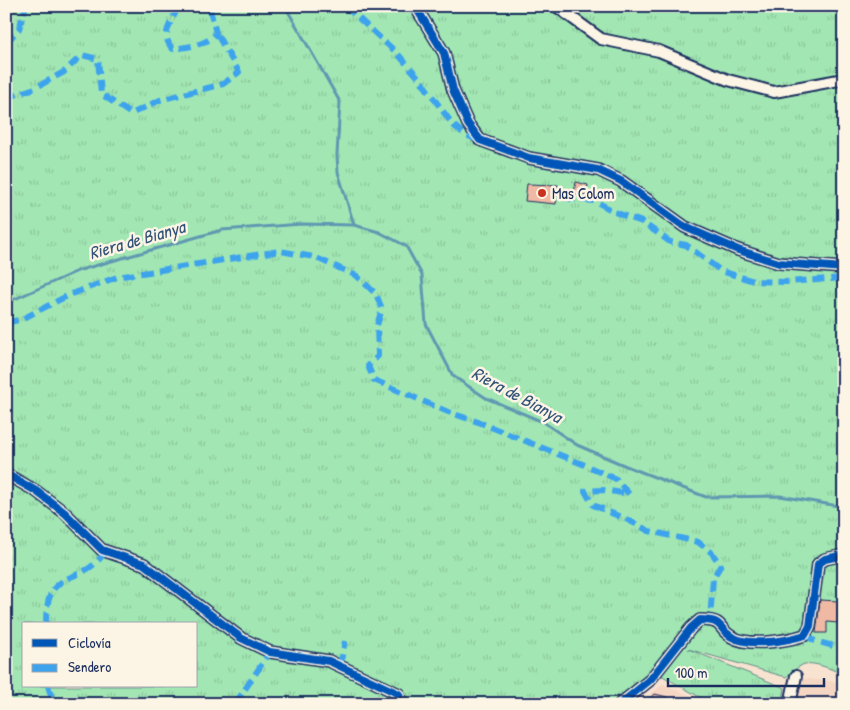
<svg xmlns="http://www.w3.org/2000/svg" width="850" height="710" viewBox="0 0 850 710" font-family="'Patrick Hand',sans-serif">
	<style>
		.built { fill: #f5d6c3 }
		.park { fill: url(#park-tufts); stroke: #5e8b88; fill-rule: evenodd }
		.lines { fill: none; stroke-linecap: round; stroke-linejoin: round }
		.stream { stroke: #5f98b1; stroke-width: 3 }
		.building { fill: #efb9a3; stroke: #1b2f5e }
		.minor-casing { stroke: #1b2f5e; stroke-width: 14 }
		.minor { stroke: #fcf5e5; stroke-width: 10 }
		.quiet { stroke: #3da3ed; stroke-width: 6; stroke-dasharray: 12 6; stroke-linecap: butt }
		.cycleway-casing { stroke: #fcf5e5; stroke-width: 11 }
		.cycleway { stroke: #0057b8; stroke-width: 8 }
		.poi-dot { fill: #c8321e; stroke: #fcf5e5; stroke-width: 2 }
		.labels { text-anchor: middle; stroke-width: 5; stroke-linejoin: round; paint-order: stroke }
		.poi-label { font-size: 16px; fill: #1b2f5e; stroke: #fcf5e5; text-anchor: start }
		.water-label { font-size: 18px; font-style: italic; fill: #32527a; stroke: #fcf5e5 }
	</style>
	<defs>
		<pattern id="park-tufts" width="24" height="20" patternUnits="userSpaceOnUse" patternTransform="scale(1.25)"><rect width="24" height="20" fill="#a2e7b3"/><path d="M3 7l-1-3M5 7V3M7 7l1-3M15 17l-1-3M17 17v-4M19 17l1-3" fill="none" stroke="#8bc69c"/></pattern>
	</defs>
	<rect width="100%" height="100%" fill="#f8e3d1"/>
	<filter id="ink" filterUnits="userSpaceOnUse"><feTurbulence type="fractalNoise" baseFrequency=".02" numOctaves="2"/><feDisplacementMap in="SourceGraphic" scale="10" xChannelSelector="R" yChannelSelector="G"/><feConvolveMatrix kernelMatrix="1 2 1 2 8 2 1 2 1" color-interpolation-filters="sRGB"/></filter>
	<g filter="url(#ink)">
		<g class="built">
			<path d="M799,678L844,683V704H794Z"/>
			<path d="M663,684L708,704H639Z"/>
		</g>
		<path class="park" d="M6,6H844V675C834,670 812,660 802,665C796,668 791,673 786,677L688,649L785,688L782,704H712L659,674L627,704H6ZM24,624H196V686H24Z"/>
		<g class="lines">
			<g class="stream">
				<path d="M285,6L340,102L337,155L338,172L354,225"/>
				<path d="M6,303L80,270L222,230L302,224L354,225L379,232L406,246L422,275L426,324L453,376L486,398L543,422L577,445L626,466L706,497L780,496L844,507"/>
			</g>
		</g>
		<g class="building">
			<path d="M576,182L588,185L586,195L574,193Z"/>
			<path d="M527,184L558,185L556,204L525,201Z"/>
			<path d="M820,600L838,601V623L827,622V633H816Z"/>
			<path d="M655,694L667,697L661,704H643Z"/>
		</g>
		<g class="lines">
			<g class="minor-casing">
				<g id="minor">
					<path d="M415,6L444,53L453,90L468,124L480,140L529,158L598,170L621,181L685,227L738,250L779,263L844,268"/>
					<path d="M556,6L601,39L659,51L728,80L774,92L844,79"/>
					<path d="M6,474L36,491L65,513L102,550L144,564L241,638L270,652L329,661L399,694L401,704"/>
					<path d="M620,704L650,680L691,628L700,620C726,620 717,629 732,637C750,647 786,641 805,635L810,626L818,564L825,559L844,555"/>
					<path d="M790,704L796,676"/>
				</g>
			</g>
			<use href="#minor" class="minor"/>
			<g class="quiet">
				<path d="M178,6C174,21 158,34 173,49C187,47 208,45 216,33L209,6"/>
				<path d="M345,6L397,53L419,78L453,125L464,134L477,140"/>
				<path d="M6,43L19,29L26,6"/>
				<path d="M6,98L35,88L64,72L82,55L98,59L101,94L131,114L160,100L223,84L239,72L216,33"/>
				<path d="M564,198L595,201L617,213L642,222L670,242L686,245L721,271L754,281L786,282L844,278"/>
				<path d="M6,323L22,319L69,295L117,277L280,251L314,257L357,276L376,294L382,309L377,325L378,356L368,366L374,380L448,412L481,423L580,463L616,479L629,494L603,490L585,491L593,505L630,521L649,531L698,542L711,552L721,565L713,578L710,620"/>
				<path d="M46,624C46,565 77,588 102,556V550"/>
				<path d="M805,635L815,641L844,649"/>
				<path d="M340,666L345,641"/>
				<path d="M48,686L54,704"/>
				<path d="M235,704L270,652"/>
			</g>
			<g class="cycleway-casing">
				<g id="cycleway">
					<path d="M415,6L444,53L453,90L468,124L480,140L529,158L598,170L621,181L685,227L738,250L779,263L844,268"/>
					<path d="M6,474L36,491L65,513L102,550L144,564L241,638L270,652L329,661L399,694L401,704"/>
					<path d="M620,704L650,680L691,628L700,620C726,620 717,629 732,637C750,647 786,641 805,635L810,626L818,564L825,559L844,555"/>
				</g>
			</g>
			<use href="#cycleway" class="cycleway"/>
		</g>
	</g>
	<circle class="poi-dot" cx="542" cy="193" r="5"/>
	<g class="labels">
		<g class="poi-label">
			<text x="552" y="199">Mas Colom</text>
		</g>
		<g class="water-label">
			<text transform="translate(137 240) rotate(-16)" y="6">Riera de Bianya</text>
			<text transform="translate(517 395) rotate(28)" y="6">Riera de Bianya</text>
		</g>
	</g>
	<rect width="850" height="710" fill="none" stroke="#fcf5e5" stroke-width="25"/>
	<rect x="12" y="12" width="825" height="685" fill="none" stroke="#1b2f5e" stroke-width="2" filter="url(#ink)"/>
	<rect x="22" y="622" width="175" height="65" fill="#fcf5e5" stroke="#a2a6af"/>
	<rect x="32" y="639" width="25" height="8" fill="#0057b8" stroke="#a2a6af"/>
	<text x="68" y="648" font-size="15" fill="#1b2f5e">Ciclovía</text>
	<rect x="32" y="664" width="25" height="8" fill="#3da3ed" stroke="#a2a6af"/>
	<text x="68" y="672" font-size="15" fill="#1b2f5e">Sendero</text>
	<path d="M668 678v8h156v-8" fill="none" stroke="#1b2f5e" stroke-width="2.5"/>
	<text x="675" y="678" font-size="15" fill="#1b2f5e" stroke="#fcf5e5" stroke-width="4" paint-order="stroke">100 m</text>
</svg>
